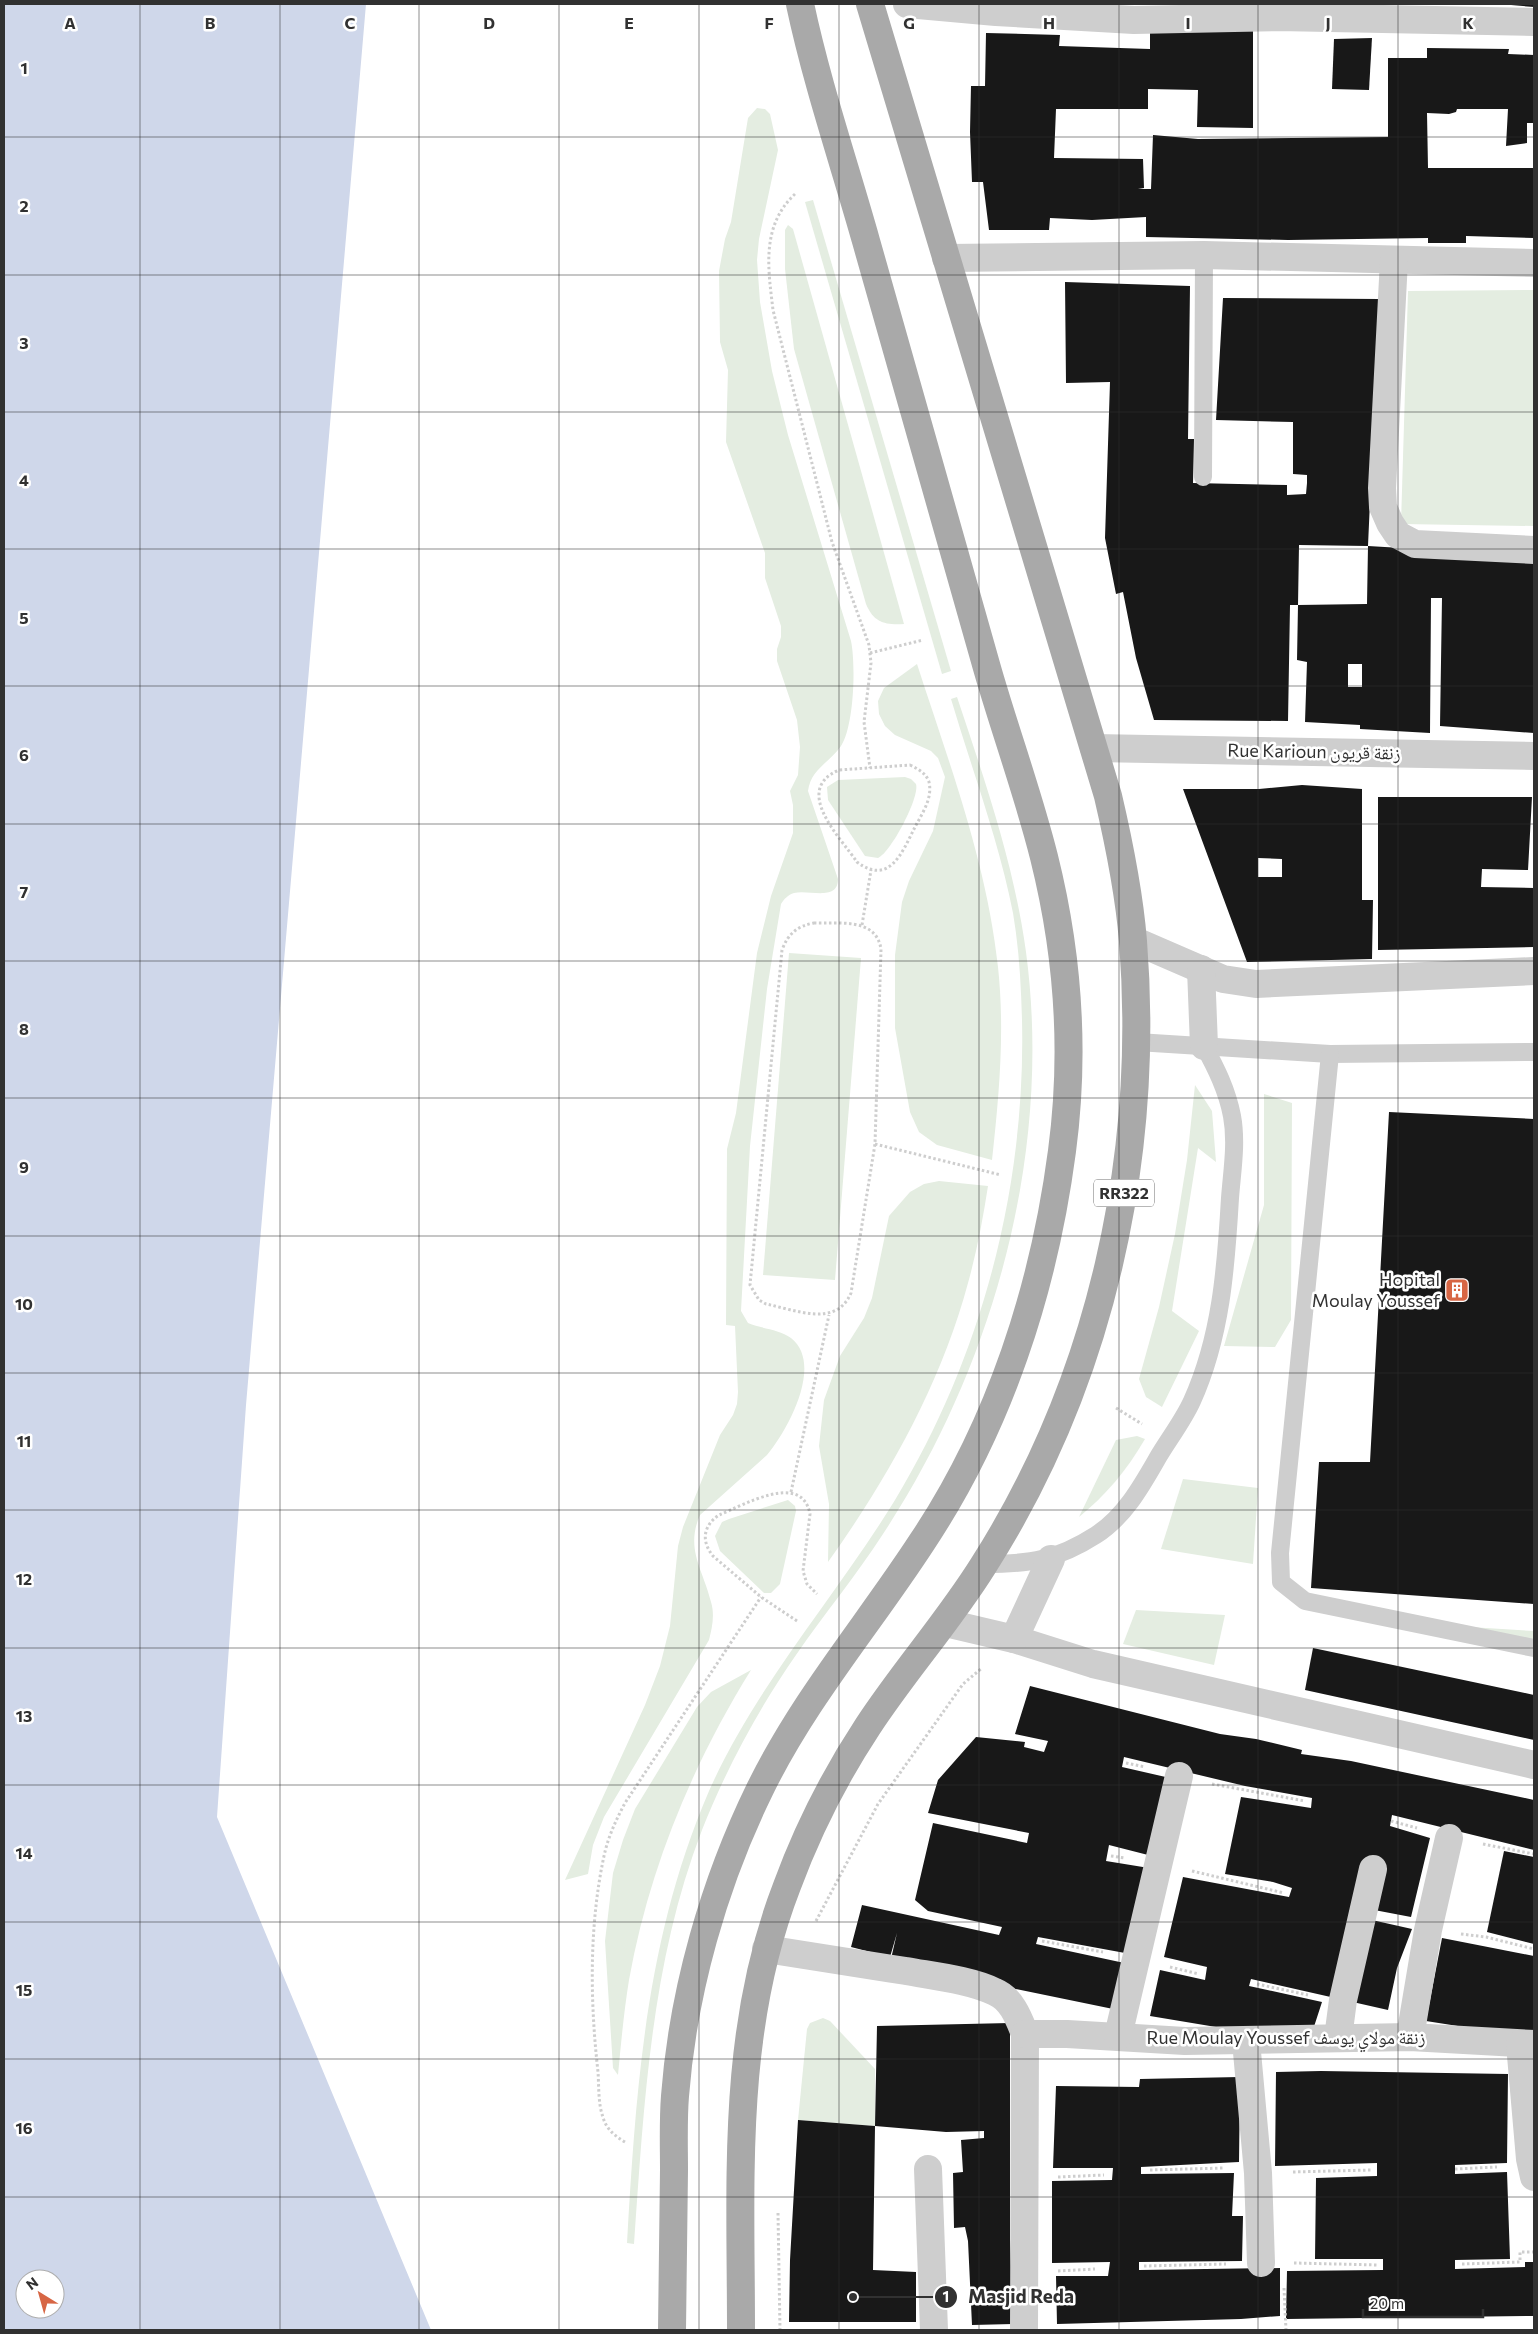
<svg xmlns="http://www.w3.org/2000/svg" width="1538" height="2334" viewBox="0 0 1538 2334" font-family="Commissioner,'Noto Naskh Arabic',sans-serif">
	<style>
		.green { fill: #e4ede1 }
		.water { fill: #cfd7ea; fill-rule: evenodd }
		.building { fill: #181818; fill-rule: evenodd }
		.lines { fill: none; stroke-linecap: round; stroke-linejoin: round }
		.path { stroke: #cecece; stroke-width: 3; stroke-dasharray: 2.5 2.5; stroke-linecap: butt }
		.lane { stroke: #cecece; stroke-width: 18 }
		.street { stroke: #cecece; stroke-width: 28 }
		.primary { stroke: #a9a9a9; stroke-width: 28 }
		.grid { fill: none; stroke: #313131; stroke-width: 1; stroke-opacity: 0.55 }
		.labels { text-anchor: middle; stroke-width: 5; stroke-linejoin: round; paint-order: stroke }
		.shield { fill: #fff; stroke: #6f6f6f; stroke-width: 1 }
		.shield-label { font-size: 16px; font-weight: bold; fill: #313131 }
		.street-label { font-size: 18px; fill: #313131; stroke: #fff }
		.poi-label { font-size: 18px; fill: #313131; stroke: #fff; text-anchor: end }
		.grid-label { font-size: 16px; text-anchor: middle; font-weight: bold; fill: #313131; stroke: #fff; stroke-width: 5; stroke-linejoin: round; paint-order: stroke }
		.leader { fill: none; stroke: #313131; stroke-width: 2 }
		.callout-dot { fill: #313131; stroke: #fff; stroke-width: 2 }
		.mark-label { font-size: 15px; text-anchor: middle; font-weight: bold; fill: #fff }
		.callout-label { font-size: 19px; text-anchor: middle; font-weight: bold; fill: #313131; stroke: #fff; stroke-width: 5; stroke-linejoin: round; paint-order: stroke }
	</style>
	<rect width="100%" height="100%" fill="#fff"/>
	<g class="green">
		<path d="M757,108L765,109L770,114L778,150L759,239L757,260L760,302L772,371L788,435L851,641C856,665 854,726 841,746C829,763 811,769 808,791L838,879C838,902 808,889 794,893C788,895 784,899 781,904L767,989L750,1146L741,1311L748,1323C762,1329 779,1329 791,1338C824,1364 788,1430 767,1455L700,1515C685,1549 703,1569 711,1602C715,1615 712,1628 709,1640L604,1817L593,1845L588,1874L565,1880L645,1705L660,1666L670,1626L678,1546L683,1527L720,1435L733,1415L737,1404L738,1392L735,1326L726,1325L727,1149L736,1113L757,953L771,896L793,833V805L790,791L798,775L800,747L797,720L777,661V649L781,637V626L765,578V553L726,442L728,370L720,342L719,271L725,239L731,222L748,118Z"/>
		<path d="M813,200L951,671L942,674L805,202Z"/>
		<path d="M788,225L793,229L904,624C885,625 874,623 866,604L794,349L785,269V230Z"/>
		<path d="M1534,290V526L1401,524L1408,291Z"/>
		<path d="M917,664C949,763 987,863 998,967C1005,1032 999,1096 992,1160L937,1145L919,1132L910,1112L895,1028V955L902,902L909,881L933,831L945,777L938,758L931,751L895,735L885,726L879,714L878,701L884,688Z"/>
		<path d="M957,697C985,781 1014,864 1026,952C1053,1153 993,1367 883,1534C856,1576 824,1614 796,1655C759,1708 726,1769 702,1830C651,1962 644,2103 634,2244L627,2243C636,2087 646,1937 709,1791C756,1685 835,1598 895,1500C982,1356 1026,1187 1022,1020C1021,984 1019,948 1013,913C999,841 972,770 951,699Z"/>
		<path d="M905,777L911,779L916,784C920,797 891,852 878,858L865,856L828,800L827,787L838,780Z"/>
		<path d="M789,953L861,958L835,1280L763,1275Z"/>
		<path d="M1195,1085L1212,1111L1216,1162L1198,1148L1172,1311L1199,1331L1162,1407L1146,1397L1139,1379L1159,1307L1175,1234L1187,1160Z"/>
		<path d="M1264,1094L1292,1103L1291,1320L1275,1347L1224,1346L1264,1205Z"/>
		<path d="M939,1181L988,1186C983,1218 977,1251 968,1283C941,1384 888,1478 828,1562L829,1504L819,1446L824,1400L840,1356L864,1318L872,1298L889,1216L910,1192L924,1184Z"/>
		<path d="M1137,1436L1145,1439C1127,1470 1106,1495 1079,1517L1116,1440Z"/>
		<path d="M1183,1479L1258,1488L1253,1564L1161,1549Z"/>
		<path d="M788,1500L795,1506L796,1511L780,1584L771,1593H764L720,1551L715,1536L722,1522L729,1519Z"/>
		<path d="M1136,1610L1225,1615L1214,1665L1123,1644Z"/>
		<path d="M1470,1627L1534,1631V1641Z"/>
		<path d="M751,1670C692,1765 649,1869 629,1980C624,2011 621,2043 618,2075L613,2068L605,1941L613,1873L623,1840L635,1809L697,1707L711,1692Z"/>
		<path d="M823,2018L830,2021L875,2069V2126L798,2120L807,2029L810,2023Z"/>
	</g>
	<path class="water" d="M4,4H366L246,1405L217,1817L431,2330H4ZM25,2279H55V2309H25Z"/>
	<g class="building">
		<path d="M1511,4H1534V7L1511,5Z"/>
		<path d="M1150,27L1253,29V128L1197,127L1198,90L1148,89V109H1056L1054,158L1143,159L1144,188L1138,189H1151L1153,135L1198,139L1388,137V58H1427V48L1509,49L1508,54L1534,55V123H1527V143L1506,146L1508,109H1457L1456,112L1449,114L1427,113L1428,168H1534V238L1466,236V243H1428V238L1288,240L1146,237V217L1092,220L1050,218L1049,230H989L983,182H972L970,132L971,86H985L986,33L1060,35L1059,46L1150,49Z"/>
		<path d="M1372,38L1369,90L1332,89L1334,39Z"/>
		<path d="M1065,282L1190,286L1188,439H1194L1193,483L1287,485V495L1306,494L1307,483V475L1293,474V422L1216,420L1223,298L1379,299L1368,546L1299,545L1298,605L1367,604L1368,546L1534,556V733L1440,726L1442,598H1431L1430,733L1360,729V725L1305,722L1307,662L1297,660L1298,605H1290L1288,721L1154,720L1136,658L1123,592L1116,594L1105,538L1110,382L1066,383ZM1348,664H1362V687H1348Z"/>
		<path d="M1302,785L1362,789V900H1373L1372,959L1247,962L1183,789H1259ZM1258,858L1282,859V877H1258Z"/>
		<path d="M1378,797H1532L1528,870L1482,869L1481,887L1534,888V947L1378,950Z"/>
		<path d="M1389,1112L1534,1119V1604L1311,1588L1319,1462H1370Z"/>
		<path d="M1313,1648L1534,1695V1740L1305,1690Z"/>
		<path d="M1030,1686L1220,1734L1256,1739L1302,1750L1301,1754L1351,1761L1534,1800V1850L1392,1815L1390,1826L1430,1838L1411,1917L1369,1909L1363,1918L1412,1929L1397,1968L1388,2010L1251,1979L1249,1986L1322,2002L1310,2039L1240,2031L1150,2016L1160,1970L1205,1980L1207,1967L1164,1957L1183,1877L1289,1897L1292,1888L1273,1882L1225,1874L1241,1797L1311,1808L1312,1798L1245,1786L1124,1757L1122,1767L1170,1778L1152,1856L1109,1845L1106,1861L1149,1868L1125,1953L1038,1937L1036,1944L1129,1964L1118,2010L890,1963L897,1933L890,1957L851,1947L862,1905L999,1935L1002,1927L928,1911L915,1900L933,1823L1027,1843L1029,1833L928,1813L938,1780L976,1737L1025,1742L1024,1747L1044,1752L1048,1741L1015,1734Z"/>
		<path d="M1504,1851L1534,1857V1944L1487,1932Z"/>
		<path d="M1442,1938L1534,1956V2038L1426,2021Z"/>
		<path d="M1010,2023V2239L1013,2324L972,2325L968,2241L965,2227L954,2228L953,2173L963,2172L961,2140L984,2138V2131L946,2132L875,2126L877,2026Z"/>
		<path d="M1321,2071L1508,2074L1507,2163L1455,2165V2174L1507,2172L1510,2259L1455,2260V2269L1525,2267V2262H1534V2316L1286,2319L1287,2271L1383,2270V2259H1315L1316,2178L1377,2176V2163L1275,2166L1276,2072Z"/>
		<path d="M1240,2077L1239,2162L1141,2167V2174L1234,2173L1232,2216H1243L1242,2261L1139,2262V2270L1280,2268V2316L1241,2319L1057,2324L1056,2276H1108L1110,2262L1052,2263V2181L1112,2180L1113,2168H1053L1056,2086L1139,2087L1140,2079Z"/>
		<path d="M798,2120L875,2126L873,2270L916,2272V2322H789L790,2260Z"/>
	</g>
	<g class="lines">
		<g class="path">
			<path d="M795,194C761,226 768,268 773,310L832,542L869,645L871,663L864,722L870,768"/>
			<path d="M870,653L923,640"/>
			<path d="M910,765C918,769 926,773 929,782C933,799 921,815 914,829C902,853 889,886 857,862C840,837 792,790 839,770Z"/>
			<path d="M814,923C838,924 876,917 881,949L875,1144L851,1293C836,1328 796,1310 766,1304L759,1300L750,1285L782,950C788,934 797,926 814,923Z"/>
			<path d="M862,925L871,870"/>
			<path d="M875,1144L1001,1175"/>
			<path d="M1116,1408L1142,1424"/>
			<path d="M791,1492L829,1315"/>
			<path d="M797,1621L761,1597L713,1556C701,1541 703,1526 719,1515C744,1505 802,1471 810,1514L803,1571L807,1584L817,1594"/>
			<path d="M1126,1763L1145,1767"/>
			<path d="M1212,1784L1305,1801"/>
			<path d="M1391,1821L1417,1828"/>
			<path d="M1483,1844L1534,1854"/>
			<path d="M1111,1856L1125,1858"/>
			<path d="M1192,1871L1284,1893"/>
			<path d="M816,1921L878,1804L963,1684L982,1668"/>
			<path d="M1461,1934L1486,1937L1534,1949"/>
			<path d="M1042,1941L1103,1952"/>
			<path d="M1170,1967L1199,1974"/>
			<path d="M1257,1984L1308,1995"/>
			<path d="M625,2142C615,2136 606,2129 603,2117C598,2104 599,2086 598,2072C590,2001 589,1926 604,1856C608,1837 616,1820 625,1803L761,1597"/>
			<path d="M1455,2169L1497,2167"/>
			<path d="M1150,2170L1224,2168"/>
			<path d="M1293,2172L1371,2170"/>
			<path d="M1058,2177L1104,2175"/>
			<path d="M778,2213L780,2330"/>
			<path d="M1294,2263L1379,2265"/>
			<path d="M1462,2264L1520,2262V2252H1534"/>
			<path d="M1144,2266L1226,2264"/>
			<path d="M1058,2271L1095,2269"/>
			<path d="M1284,2288L1286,2330"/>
		</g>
		<g class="lane">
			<path d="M1203,477L1204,255"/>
			<path d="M1137,1042L1330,1054L1534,1052"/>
			<path d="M1330,1054L1280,1553L1281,1582L1305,1601L1534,1648"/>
			<path d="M985,1564C1030,1564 1057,1560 1096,1535C1124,1517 1141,1487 1157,1459C1168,1440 1183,1421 1192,1401C1221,1337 1226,1268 1230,1198C1232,1171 1237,1143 1232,1116C1227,1090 1216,1068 1204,1046"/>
		</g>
		<g class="street">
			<path d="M907,4L996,12L1134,20L1278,17L1534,22"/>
			<path d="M946,258L1204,255L1534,263"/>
			<path d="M1394,260L1382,488L1383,507L1390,523L1398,535L1415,544L1534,550"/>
			<path d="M1094,748L1534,756"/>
			<path d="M1133,940L1223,979L1256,984L1534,971"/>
			<path d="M1201,969L1204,1046"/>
			<path d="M946,1623L1014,1639L1093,1664L1534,1765"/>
			<path d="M1014,1639L1051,1559"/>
			<path d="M766,1949C812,1956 859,1964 906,1971C933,1976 971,1980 995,1992C1012,1999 1019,2019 1025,2034L1024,2330"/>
			<path d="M1025,2034H1067L1185,2041L1410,2037L1534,2044"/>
			<path d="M1118,2036L1179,1776"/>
			<path d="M1410,2037L1428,1930L1449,1838"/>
			<path d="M1338,2038L1343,2000L1373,1869"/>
			<path d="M1246,2041L1258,2173L1261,2263"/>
			<path d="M1520,2044L1530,2159L1534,2177"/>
			<path d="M928,2169L934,2330"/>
		</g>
		<g class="primary">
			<path d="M672,2330C673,2277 673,2223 674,2170C674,2146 673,2121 675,2096C683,1991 714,1883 760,1789C804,1699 868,1625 922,1542C1000,1425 1044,1288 1062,1151C1075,1053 1068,953 1044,857C1028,793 1005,731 987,668C947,526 907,384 866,241C844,163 817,84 800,4"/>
			<path d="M741,2330C741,2179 731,2030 787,1886C808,1829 835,1776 868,1726C904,1671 948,1622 983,1566C1101,1381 1150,1158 1133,941C1129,892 1119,843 1108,796L870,4"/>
		</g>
	</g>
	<path class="grid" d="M140,4V2330M280,4V2330M419,4V2330M559,4V2330M699,4V2330M839,4V2330M979,4V2330M1119,4V2330M1258,4V2330M1398,4V2330M4,137H1534M4,275H1534M4,412H1534M4,549H1534M4,686H1534M4,824H1534M4,961H1534M4,1098H1534M4,1236H1534M4,1373H1534M4,1510H1534M4,1648H1534M4,1785H1534M4,1922H1534M4,2059H1534M4,2197H1534"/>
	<defs>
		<g id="building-square" transform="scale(1.25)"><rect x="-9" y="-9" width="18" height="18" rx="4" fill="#d76644" stroke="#fff"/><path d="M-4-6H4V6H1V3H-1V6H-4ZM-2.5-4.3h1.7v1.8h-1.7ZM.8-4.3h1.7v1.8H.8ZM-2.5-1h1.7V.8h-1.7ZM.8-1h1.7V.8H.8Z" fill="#fff"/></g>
	</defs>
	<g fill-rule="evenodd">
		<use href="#building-square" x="1457" y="1290"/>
	</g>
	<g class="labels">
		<rect class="shield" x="1094" y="1179.5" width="60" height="27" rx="4"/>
		<g class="shield-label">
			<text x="1124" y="1199">RR322</text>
		</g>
		<g class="street-label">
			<text transform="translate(1314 752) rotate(1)" y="6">Rue Karioun زنقة قريون</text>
			<text x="1286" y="2044">Rue Moulay Youssef زنقة مولاي يوسف</text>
		</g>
		<g class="poi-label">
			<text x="1440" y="1286">Hopital<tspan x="1440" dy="21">Moulay Youssef</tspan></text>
		</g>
	</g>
	<g class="grid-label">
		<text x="70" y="29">A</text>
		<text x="210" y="29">B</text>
		<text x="350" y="29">C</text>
		<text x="489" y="29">D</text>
		<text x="629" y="29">E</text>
		<text x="769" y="29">F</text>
		<text x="909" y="29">G</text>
		<text x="1049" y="29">H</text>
		<text x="1188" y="29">I</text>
		<text x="1328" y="29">J</text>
		<text x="1468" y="29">K</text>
		<text x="24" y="74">1</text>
		<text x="24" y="212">2</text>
		<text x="24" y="349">3</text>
		<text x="24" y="486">4</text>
		<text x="24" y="624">5</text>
		<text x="24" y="761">6</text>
		<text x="24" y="898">7</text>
		<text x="24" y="1035">8</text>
		<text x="24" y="1173">9</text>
		<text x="24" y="1310">10</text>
		<text x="24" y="1447">11</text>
		<text x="24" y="1585">12</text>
		<text x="24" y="1722">13</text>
		<text x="24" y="1859">14</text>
		<text x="24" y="1996">15</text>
		<text x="24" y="2134">16</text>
	</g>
	<path class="leader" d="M853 2297L946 2297"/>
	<g class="callout-dot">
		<circle cx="853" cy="2297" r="5"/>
		<circle cx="946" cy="2297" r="12"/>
	</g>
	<g class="mark-label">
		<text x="946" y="2302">1</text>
	</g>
	<g class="callout-label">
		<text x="1021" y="2303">Masjid Reda</text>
	</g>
	<rect width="1538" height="2334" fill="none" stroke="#313131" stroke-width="10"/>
	<g transform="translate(40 2294) rotate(323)"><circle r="24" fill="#ffffff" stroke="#adadad"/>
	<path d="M0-4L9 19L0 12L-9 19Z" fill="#d76644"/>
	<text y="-8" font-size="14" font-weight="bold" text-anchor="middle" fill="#313131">N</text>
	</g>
	<path d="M1363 2309v8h120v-8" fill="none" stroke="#313131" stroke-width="2.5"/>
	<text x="1370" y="2309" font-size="15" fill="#313131" stroke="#ffffff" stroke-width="4" paint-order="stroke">20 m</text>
</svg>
